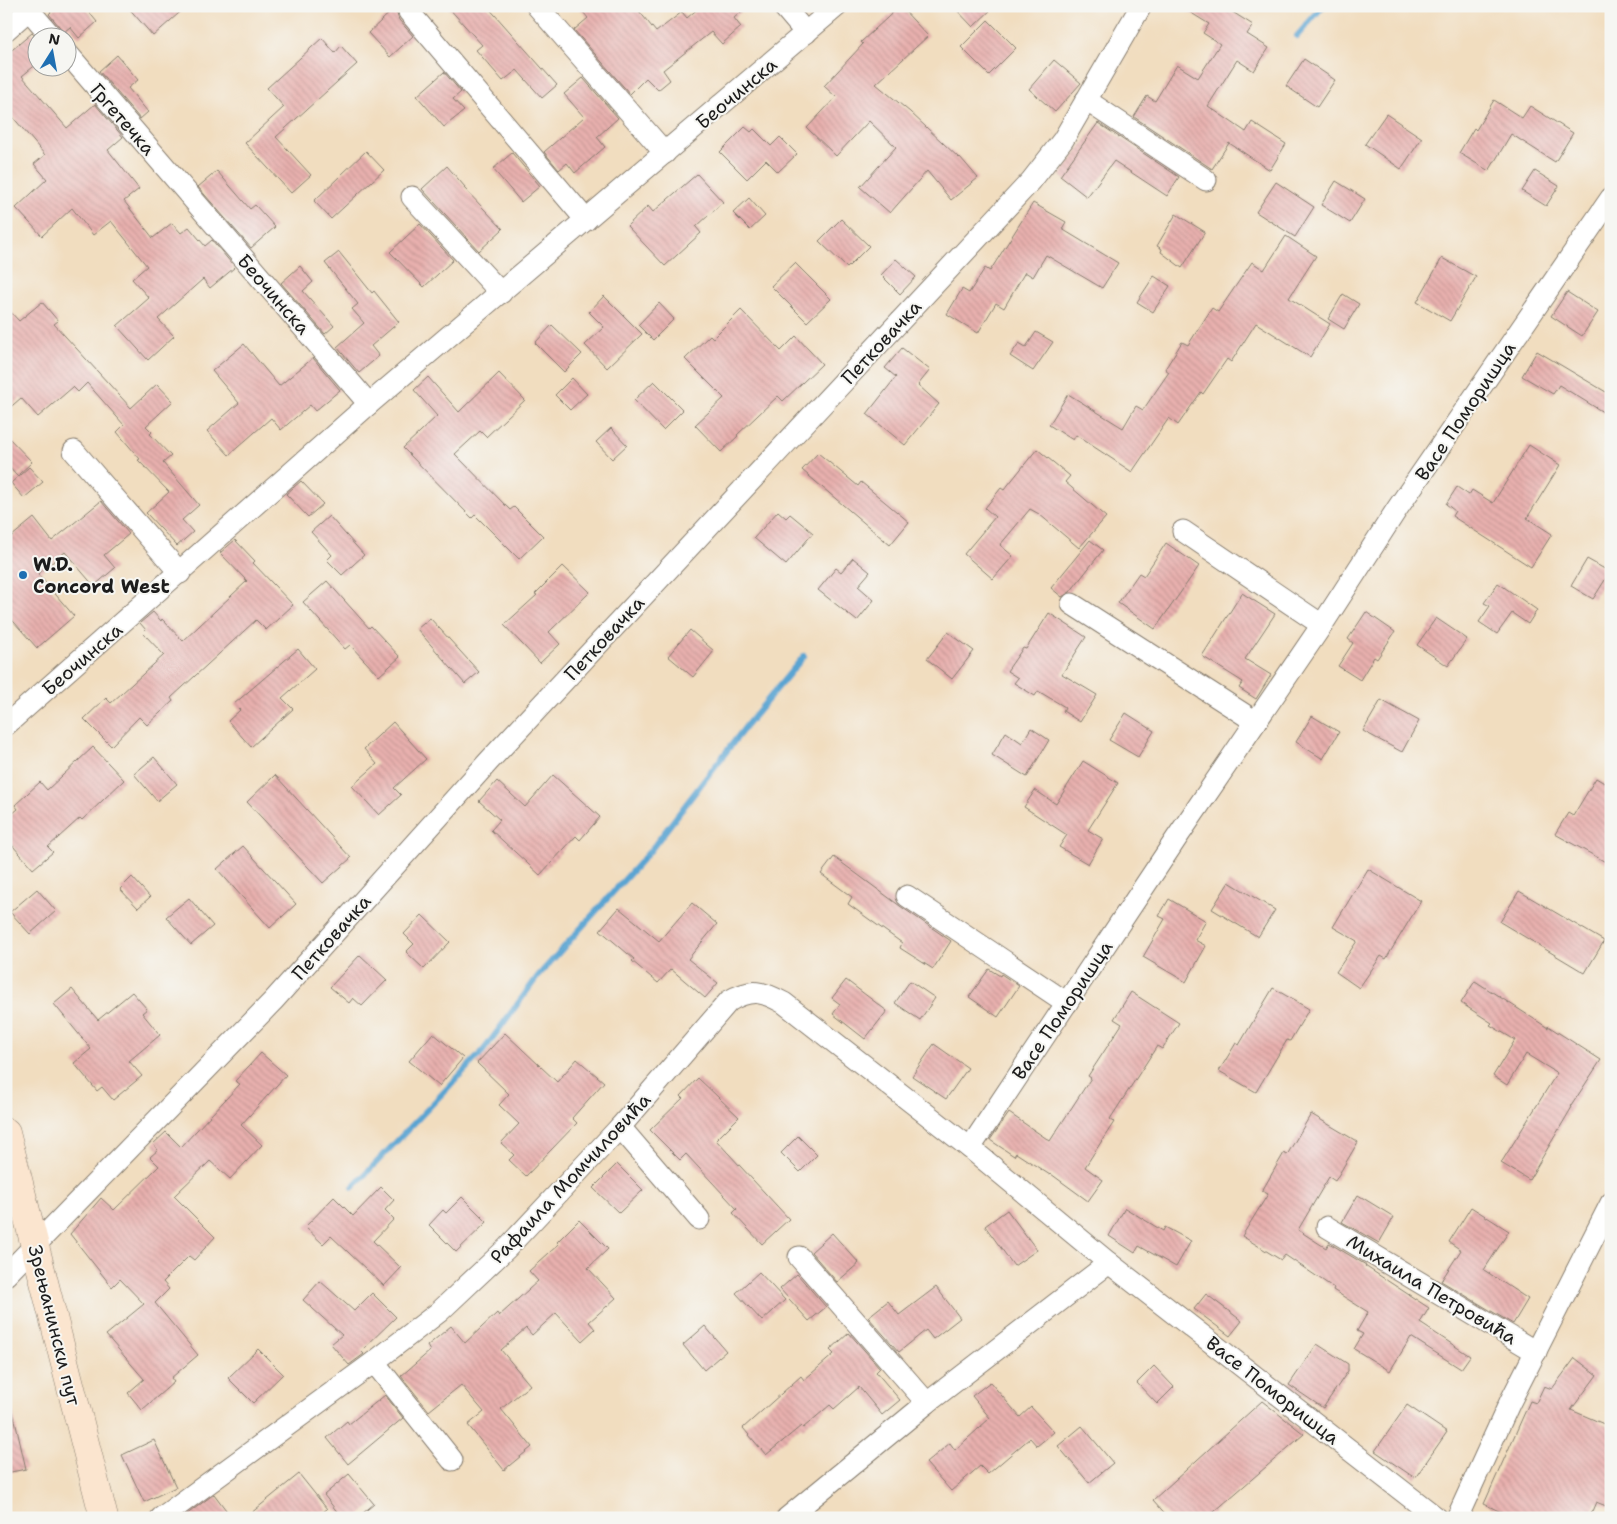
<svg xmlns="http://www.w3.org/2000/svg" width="1617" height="1524" viewBox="0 0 1617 1524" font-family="'Shantell Sans',sans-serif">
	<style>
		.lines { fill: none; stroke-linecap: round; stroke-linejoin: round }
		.stream { stroke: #5aa4d2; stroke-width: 6 }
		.building { fill: url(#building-back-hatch) }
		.minor-casing { stroke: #867c6e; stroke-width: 23 }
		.secondary-casing { stroke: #867c6e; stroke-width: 29 }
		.minor { stroke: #fff; stroke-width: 21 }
		.secondary { stroke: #fbe5cf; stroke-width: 28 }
		.poi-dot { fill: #1f6fb2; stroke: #f6f6f2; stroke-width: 2 }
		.labels { text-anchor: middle; stroke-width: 4; stroke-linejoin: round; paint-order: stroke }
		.street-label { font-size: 19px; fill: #1c1c1c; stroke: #f6f6f2 }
		.poi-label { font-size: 19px; font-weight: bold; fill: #1c1c1c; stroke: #f6f6f2; text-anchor: start }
	</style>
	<defs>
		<pattern id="building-back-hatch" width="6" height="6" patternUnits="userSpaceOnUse" patternTransform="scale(1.25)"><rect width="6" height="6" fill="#e8b0ae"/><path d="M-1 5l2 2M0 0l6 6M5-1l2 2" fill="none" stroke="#c69795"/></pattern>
	</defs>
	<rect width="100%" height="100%" fill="#f6f6f2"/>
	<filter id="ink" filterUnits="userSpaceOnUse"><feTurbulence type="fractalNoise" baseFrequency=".02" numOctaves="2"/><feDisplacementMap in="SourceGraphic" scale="10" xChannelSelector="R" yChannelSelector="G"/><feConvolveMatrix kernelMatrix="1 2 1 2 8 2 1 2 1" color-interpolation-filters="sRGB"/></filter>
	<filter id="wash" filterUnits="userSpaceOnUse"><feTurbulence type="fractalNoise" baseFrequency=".0096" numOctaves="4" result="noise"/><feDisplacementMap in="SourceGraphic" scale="20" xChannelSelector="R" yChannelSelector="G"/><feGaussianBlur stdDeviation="1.12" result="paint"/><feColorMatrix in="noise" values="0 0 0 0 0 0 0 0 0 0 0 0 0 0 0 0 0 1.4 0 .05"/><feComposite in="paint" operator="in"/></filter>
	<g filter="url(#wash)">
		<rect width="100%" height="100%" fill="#f1ddbf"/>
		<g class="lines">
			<g class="stream">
				<path d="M1297,36L1323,6"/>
				<path d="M353,1187L483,1051L538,976L650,851L746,726L804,656"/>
			</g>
		</g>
		<g id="blocks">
			<g class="building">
				<path d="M57,6H84L97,22L79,38L70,27L64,32L49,14Z"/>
				<path d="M127,6H187L153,36Z"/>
				<path d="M447,6H487L557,85L542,98L517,70L503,81L476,50L482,45Z"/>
				<path d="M578,6H635L656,32L682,12L687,18L701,6H748L734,18L741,27L722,44L711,32L663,70L670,80L658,90L646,78L630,94L574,30L588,18Z"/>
				<path d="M900,6L928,36L876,84L910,112L959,158L960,157L978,178L951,200L927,171L890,213L860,187L896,147L869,121L836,156L807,128L836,97L824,86L863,44L861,42Z"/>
				<path d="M953,6H995L973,27Z"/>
				<path d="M1180,6H1223L1253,25L1247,34L1269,48L1254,71L1237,60L1208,106L1246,132L1252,122L1286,144L1270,170L1229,143L1212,169L1134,117L1147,96L1155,101L1177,65L1198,78L1220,44L1203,33L1209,24Z"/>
				<path d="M395,8L399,20L413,36L390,57L368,33Z"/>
				<path d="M988,20L1016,48L989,75L961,47Z"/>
				<path d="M32,33L38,39V63L22,76L67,128L95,104L123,137L108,150L139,189L124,201L153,238L172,223L181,233L189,227L205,246L212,240L232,264L231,265L234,268L210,288L203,279L158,319L174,336L148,360L117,326L149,298L132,279L147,266L111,221L93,235L72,208L42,236L16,208L47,179L34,164L45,155L6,109V55Z"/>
				<path d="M322,38L335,53L341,46L357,64L276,137L311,175L291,193L245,143L284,107L267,88Z"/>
				<path d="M117,55L138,80L128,88L148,112L140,119L99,71Z"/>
				<path d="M1304,59L1335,80L1317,107L1286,86Z"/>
				<path d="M1054,60L1081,83L1055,112L1029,89Z"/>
				<path d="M444,72L461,92L453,99L464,111L444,127L417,96Z"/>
				<path d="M583,78L618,118L597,137L605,147L575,173L567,163L559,170L544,152L584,117L564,94Z"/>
				<path d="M1494,100L1522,118L1530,106L1573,133L1555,162L1511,134L1489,171L1459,153L1474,128L1476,130Z"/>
				<path d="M1386,114L1422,138L1401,169L1365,144Z"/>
				<path d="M1098,123L1179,177L1167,196L1114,161L1087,197L1060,176Z"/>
				<path d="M745,127L751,132L754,129L771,146L780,137L797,154L778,172L766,160L747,179L720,152Z"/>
				<path d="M366,151L384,170L331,219L314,201Z"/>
				<path d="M512,153L540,186L521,202L493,169Z"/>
				<path d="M447,166L465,187L464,188L503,229L479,251L422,189Z"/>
				<path d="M217,171L250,209L255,205L275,227L251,248L198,187Z"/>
				<path d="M1535,171L1559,186L1546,206L1522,191Z"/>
				<path d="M697,174L723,202L696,227L701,233L665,266L627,226L648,206L653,212Z"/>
				<path d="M1336,181L1365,199L1350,223L1321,205Z"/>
				<path d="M1276,182L1314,207L1295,237L1256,212Z"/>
				<path d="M749,198L765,216L750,230L733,213Z"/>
				<path d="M1033,203L1066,222L1062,229L1118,263L1102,288L1046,255L1033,277L1025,272L1004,308L996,303L978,333L947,314L962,289L969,293L985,268L990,271Z"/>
				<path d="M1176,214L1205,232L1182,268L1161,252L1162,249L1157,246Z"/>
				<path d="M841,219L869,246L847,268L819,241Z"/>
				<path d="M420,224L453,260L424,287L390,252Z"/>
				<path d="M1286,236L1316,256L1289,298L1330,324L1310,357L1256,323L1231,362L1227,359L1203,394L1201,392L1178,425L1169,418L1132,472L1076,435L1073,440L1049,425L1068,394L1123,428L1136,406L1143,410L1169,372L1165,369L1182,342L1188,345L1212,308L1218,312L1252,262L1264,270Z"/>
				<path d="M339,252L372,293L374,291L399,322L371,346L379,356L359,373L337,347L364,323L352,309L358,304L325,263Z"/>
				<path d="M1442,258L1476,277L1450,321L1417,302Z"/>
				<path d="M896,259L916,277L900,294L881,275Z"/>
				<path d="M795,263L831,299L807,322L771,286Z"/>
				<path d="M300,266L313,282L303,291L334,326L325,334L281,283Z"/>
				<path d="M1154,276L1170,286L1153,312L1137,302Z"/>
				<path d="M1567,292L1598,312L1582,336L1551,316Z"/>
				<path d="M1343,294L1359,304L1344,329L1328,319Z"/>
				<path d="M604,296L642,334L607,368L585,345L604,327L589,312Z"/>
				<path d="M42,302L58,321L54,324L131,408L157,384L173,401L146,426L152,432L150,434L171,456L163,463L199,505L182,520L193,532L177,546L146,513L169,492L138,460L140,459L117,432L124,425L87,383L78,392L73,387L38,417L21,398L6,411V307L19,321Z"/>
				<path d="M659,303L674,319L653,340L638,325Z"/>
				<path d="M741,310L781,351L796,336L822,364L783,401L778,396L737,435L738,436L721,452L695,425L724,398L685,359L710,335L713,338Z"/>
				<path d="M552,325L582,354L564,372L535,343Z"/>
				<path d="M1036,332L1053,342L1033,371L1010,356L1019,343L1026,347Z"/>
				<path d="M244,344L279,386L313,358L340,390L315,411L310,405L281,430L271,418L229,455L207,431L239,403L212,371Z"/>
				<path d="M902,348L930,370L918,385L939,404L905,445L867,414L896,377L885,368Z"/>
				<path d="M1537,351L1611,395V417L1559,385L1553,394L1522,376Z"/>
				<path d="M499,373L525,400L486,437L480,431L455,454L510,510L514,507L543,536L519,559L475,515L472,518L403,448L437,416L414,390L428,377L459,412Z"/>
				<path d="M572,378L587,394L570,410L555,395Z"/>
				<path d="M654,381L683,410L663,430L634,400Z"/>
				<path d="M611,428L627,445L612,459L596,442Z"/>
				<path d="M6,435L32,462L17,476L6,464Z"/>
				<path d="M1529,445L1560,465L1527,518L1552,534L1531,567L1452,516L1455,511L1446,504L1457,487L1469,495L1472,490L1493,503Z"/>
				<path d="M1037,449L1070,476L1065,482L1106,517L1079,548L1039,514L1030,509L1000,545L1013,556L993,579L964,554L995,517L985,508L1001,488L1004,490Z"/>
				<path d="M818,453L858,486L861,482L909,522L890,545L802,470Z"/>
				<path d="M29,467L43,482L24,498L11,483Z"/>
				<path d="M301,481L323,504L308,517L286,494Z"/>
				<path d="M101,501L129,534L104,555L115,568L94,586L65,552L38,574L74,616L37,648L6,613V541L34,518L52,541Z"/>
				<path d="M778,511L786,518L790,514L813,533L786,565L754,538Z"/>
				<path d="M329,516L364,555L342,575L327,560L332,555L311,532Z"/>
				<path d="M235,540L255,561L253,563L293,605L266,630L256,620L171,698L173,701L147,725L139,717L111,746L84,719L106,698L111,703L164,655L143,633L146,630L140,623L153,612L161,621L162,619L183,641L247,581L220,553Z"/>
				<path d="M1090,540L1103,550L1070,592L1062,597L1051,588Z"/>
				<path d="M1166,543L1199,566L1155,629L1118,603L1139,573L1144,576Z"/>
				<path d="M853,558L870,572L858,586L874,600L857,621L818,590L836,568L841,572Z"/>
				<path d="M1587,559L1610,572L1593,599L1571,586Z"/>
				<path d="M563,566L590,592L549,632L560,644L540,663L504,625L537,595L535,594Z"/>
				<path d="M327,581L369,628L371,626L400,657L379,676L350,645L345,649L303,602Z"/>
				<path d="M1498,583L1537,610L1528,624L1512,613L1497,634L1479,622L1490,606L1484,603Z"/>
				<path d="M1242,593L1275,614L1245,659L1271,675L1256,699L1239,688L1243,682L1202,656Z"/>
				<path d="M1366,612L1395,632L1377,659L1374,657L1360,680L1338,666L1353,643L1348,639Z"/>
				<path d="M1049,613L1086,637L1062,674L1097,695L1080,722L1063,711L1065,707L1038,691L1035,696L1014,683L1018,678L1007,671L1023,648L1026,649Z"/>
				<path d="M430,618L479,672L465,684L417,629Z"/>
				<path d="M1436,618L1467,639L1448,666L1417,645Z"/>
				<path d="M690,630L714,651L693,677L668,656Z"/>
				<path d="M948,632L974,651L952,679L927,659Z"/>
				<path d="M298,649L315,669L282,698L293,709L251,747L228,721L240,710L234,704Z"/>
				<path d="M1381,700L1419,721L1402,752L1363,731Z"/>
				<path d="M1126,713L1154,731L1138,757L1109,740Z"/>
				<path d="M1312,716L1339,732L1323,759L1296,742Z"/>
				<path d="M393,722L426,759L394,788L401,795L379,815L352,786L377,764L364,749Z"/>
				<path d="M1031,728L1049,740L1027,777L992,755L1006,732L1022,743Z"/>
				<path d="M93,747L124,780L82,820L80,818L48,847L53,852L33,869L6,838V819L18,809L15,805L40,782L47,790Z"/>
				<path d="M154,757L177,784L157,801L134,774Z"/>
				<path d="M1083,761L1118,783L1088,830L1103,839L1088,864L1059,847L1067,835L1024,807L1035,790L1056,804Z"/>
				<path d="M275,775L351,858L323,883L247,802Z"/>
				<path d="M553,775L600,817L580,840L576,836L540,875L491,830L500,820L479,801L497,781L525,807Z"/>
				<path d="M1596,778L1611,787V865L1555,834L1568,813L1573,816Z"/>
				<path d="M243,846L296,904L270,928L217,869Z"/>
				<path d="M834,857L900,906L951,941L933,969L900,948L902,943L848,904L852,897L821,874Z"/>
				<path d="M1368,869L1421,901L1386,959L1381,956L1359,988L1336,972L1357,941L1333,927Z"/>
				<path d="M132,877L150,897L138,908L120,889Z"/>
				<path d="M1229,882L1275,910L1258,937L1212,909Z"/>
				<path d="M37,889L56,911L30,934L10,912Z"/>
				<path d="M1519,891L1604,941L1585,973L1500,922Z"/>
				<path d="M189,898L213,926L191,945L166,917Z"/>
				<path d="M1169,899L1206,921L1195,940L1206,946L1186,982L1143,957L1165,919L1159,916Z"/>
				<path d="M692,903L717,924L688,959L718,983L705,998L671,969L658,983L632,961L634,959L600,930L619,908L659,941Z"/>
				<path d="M422,915L450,942L424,969L406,952L414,944L404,934Z"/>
				<path d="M360,955L387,980L362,1006L353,998L349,1003L330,987Z"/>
				<path d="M989,969L1000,976L1001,974L1019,986L998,1017L969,997Z"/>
				<path d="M846,980L887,1011L865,1039L833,1014L840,1004L832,998Z"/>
				<path d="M910,981L935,998L920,1020L895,1003Z"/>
				<path d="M1475,981L1548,1028V1026L1601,1060L1571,1106L1572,1107L1529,1180L1501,1163L1557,1073L1526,1054L1507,1085L1493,1076L1515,1040L1490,1025L1492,1023L1461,1003Z"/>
				<path d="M1273,988L1309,1009L1290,1041L1287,1040L1256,1092L1219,1071L1236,1043L1239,1045Z"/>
				<path d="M72,989L98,1020L132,992L147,1009L142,1013L160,1035L129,1061L142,1076L113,1100L102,1087L97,1091L74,1063L91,1049L54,1004Z"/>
				<path d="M1131,992L1179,1023L1162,1049L1157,1046L1110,1119L1114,1122L1085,1167L1103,1180L1088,1201L1051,1174L1050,1175L1016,1153L1014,1156L990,1140L1009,1113L1050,1141L1091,1078L1088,1076L1122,1024L1114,1019Z"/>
				<path d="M433,1033L463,1058L439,1086L409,1061Z"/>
				<path d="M505,1033L557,1082L577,1059L604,1082L572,1118L577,1123L526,1176L509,1160L514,1155L501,1143L519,1124L499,1105L509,1094L477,1063Z"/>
				<path d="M934,1044L968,1068L946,1099L912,1076Z"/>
				<path d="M261,1053L286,1075L241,1125L262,1145L230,1179L210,1161L174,1196L215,1237L194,1260L189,1256L163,1282L169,1289L155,1303L198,1355L171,1378L174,1382L142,1410L128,1393L144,1379L106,1335L144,1304L120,1279L112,1287L70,1234L101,1198L114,1210L159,1166L150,1157L158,1150L153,1144L166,1132L181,1147L240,1084L235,1081Z"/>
				<path d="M698,1078L739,1117L716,1140L789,1219L762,1244L733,1213L737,1209L686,1154L680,1160L650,1130L683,1098L681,1096Z"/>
				<path d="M1311,1114L1358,1142L1335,1181L1329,1177L1298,1230L1326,1248L1329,1243L1366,1265L1365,1266L1429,1308L1420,1323L1470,1356L1461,1369L1411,1337L1390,1371L1354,1349L1363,1334L1357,1331L1368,1312L1333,1290L1334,1288L1285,1255L1281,1260L1242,1236L1268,1194L1262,1191L1284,1153L1287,1155Z"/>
				<path d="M798,1136L817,1155L800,1172L781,1153Z"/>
				<path d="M617,1164L643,1190L619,1213L593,1188Z"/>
				<path d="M381,1187L394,1200L385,1210L394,1219L373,1241L401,1268L384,1286L331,1236L323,1244L305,1227L334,1197L353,1216Z"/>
				<path d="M1358,1195L1394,1217L1379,1243L1342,1222Z"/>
				<path d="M462,1197L487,1222L456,1252L429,1225L443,1210L446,1213Z"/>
				<path d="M1471,1207L1509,1231L1484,1270L1528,1299L1513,1324L1441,1281L1461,1250L1449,1242Z"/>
				<path d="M1125,1208L1163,1231L1165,1227L1191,1241L1176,1267L1139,1246L1135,1253L1109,1236Z"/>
				<path d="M1007,1210L1037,1250L1014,1266L985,1226Z"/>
				<path d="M579,1220L608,1249L588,1268L616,1298L589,1322L595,1329L582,1341L556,1313L532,1335L526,1328L501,1350L530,1385L501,1409L532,1447L504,1470L468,1425L484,1412L461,1385L429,1411L401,1376L430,1351L427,1346L451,1326L465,1343L497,1313L499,1316L538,1281L529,1271L559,1244L557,1242Z"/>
				<path d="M832,1233L859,1263L837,1282L811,1252Z"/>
				<path d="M759,1272L785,1300L762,1321L736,1293Z"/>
				<path d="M797,1274L826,1307L809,1321L780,1289Z"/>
				<path d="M320,1281L354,1311L372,1293L396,1317L361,1351L364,1354L349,1365L331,1344L342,1335L303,1300Z"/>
				<path d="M936,1287L960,1318L933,1339L926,1330L899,1352L868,1317L888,1301L899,1315Z"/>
				<path d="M1206,1294L1242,1321L1230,1336L1194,1309Z"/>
				<path d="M705,1326L726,1351L704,1370L683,1345Z"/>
				<path d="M849,1333L880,1368L876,1372L900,1400L882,1415L859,1387L834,1409L830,1405L803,1428L801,1426L766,1455L743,1428L801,1376L804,1380L834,1354L830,1350Z"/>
				<path d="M1317,1344L1348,1364V1371L1323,1408L1289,1385Z"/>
				<path d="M258,1349L283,1374L253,1403L228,1378Z"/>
				<path d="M1575,1358L1597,1375L1571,1410L1611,1427V1508L1596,1502L1589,1518H1514L1484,1504L1530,1401L1536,1403L1544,1386L1552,1389Z"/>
				<path d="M1154,1366L1174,1387L1157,1404L1137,1383Z"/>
				<path d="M990,1382L1020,1417L1031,1407L1054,1432L1037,1446L1030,1438L988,1474L980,1466L951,1491L926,1463L950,1443L955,1450L990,1418L972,1396Z"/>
				<path d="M385,1395L403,1418L348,1464L327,1438L347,1421L349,1424Z"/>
				<path d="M1262,1401L1304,1434L1207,1518H1169L1153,1500Z"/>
				<path d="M1407,1405L1447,1432L1415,1478L1375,1451Z"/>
				<path d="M13,1412L26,1469L6,1473V1413Z"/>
				<path d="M1082,1426L1113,1463L1089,1483L1058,1446Z"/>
				<path d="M154,1440L176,1487L144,1502L122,1455Z"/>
				<path d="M299,1474L327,1509L315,1518H245Z"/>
				<path d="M349,1474L374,1504L357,1518H342L324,1495Z"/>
				<path d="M214,1494L232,1518H182Z"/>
			</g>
		</g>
	</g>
	<g filter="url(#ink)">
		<use href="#blocks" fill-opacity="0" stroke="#867c6e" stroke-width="1"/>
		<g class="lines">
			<g class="minor-casing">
				<g id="minor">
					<path d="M537,6L665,153"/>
					<path d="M783,6L806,33"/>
					<path d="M29,10L53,38"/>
					<path d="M409,12L586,220"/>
					<path d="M6,30L33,6"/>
					<path d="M68,54L369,404"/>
					<path d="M1086,100L1206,180"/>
					<path d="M412,197L501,293"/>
					<path d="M74,451L180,573"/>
					<path d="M1183,531L1322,625"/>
					<path d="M1072,604L1256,722"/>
					<path d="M6,725L369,404L837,6"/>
					<path d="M907,896L1067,1003"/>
					<path d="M620,1127L699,1219"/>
					<path d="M970,1148L1176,839L1322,625L1397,509L1611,198"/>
					<path d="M1327,1227L1536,1352"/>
					<path d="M799,1257L927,1403"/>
					<path d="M6,1275L273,1001L489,761L1031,181L1063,140L1141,6"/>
					<path d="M374,1362L452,1460"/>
					<path d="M161,1518L374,1362L439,1312L507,1248L580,1170L620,1127L729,1001C752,988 762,991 784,1003L970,1148L1109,1263L1437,1518"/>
					<path d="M787,1518L927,1403L1109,1263"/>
					<path d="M1457,1518L1510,1402L1611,1203"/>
				</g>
			</g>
			<g class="secondary-casing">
				<path id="secondary" d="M6,1132L104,1518"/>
			</g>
			<use href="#minor" class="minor"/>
			<use href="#secondary" class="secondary"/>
		</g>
	</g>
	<circle class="poi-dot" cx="23" cy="575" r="5"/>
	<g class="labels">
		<g class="street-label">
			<text transform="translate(736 93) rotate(-40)" y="7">Беочинска</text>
			<text transform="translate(123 119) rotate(49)" y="7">Гргетечка</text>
			<text transform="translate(274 294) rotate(49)" y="7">Беочинска</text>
			<text transform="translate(881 342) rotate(-47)" y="7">Петковачка</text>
			<text transform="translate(1465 411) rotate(-56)" y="7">Васе Поморишца</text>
			<text transform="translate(604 638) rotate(-47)" y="7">Петковачка</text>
			<text transform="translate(82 659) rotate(-41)" y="7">Беочинска</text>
			<text transform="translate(331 937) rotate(-48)" y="7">Петковачка</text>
			<text transform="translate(1062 1010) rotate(-56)" y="7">Васе Поморишца</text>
			<text transform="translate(570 1178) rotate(-47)" y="7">Рафаила Момчиловића</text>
			<text transform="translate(1432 1289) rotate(31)" y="7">Михаила Петровића</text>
			<text transform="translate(55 1325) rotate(76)" y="7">Зрењанински пут</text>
			<text transform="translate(1273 1390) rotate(38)" y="7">Васе Поморишца</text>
		</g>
		<g class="poi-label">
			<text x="33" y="571">W.D.<tspan x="33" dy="22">Concord West</tspan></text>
		</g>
	</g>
	<rect width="1617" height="1524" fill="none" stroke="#f6f6f2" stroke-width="25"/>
	<g transform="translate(52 52) rotate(11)"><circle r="24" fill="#f6f6f2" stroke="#9f9f9c"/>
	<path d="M0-4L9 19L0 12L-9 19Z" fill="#1f6fb2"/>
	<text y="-8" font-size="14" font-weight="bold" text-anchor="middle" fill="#1c1c1c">N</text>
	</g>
</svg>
